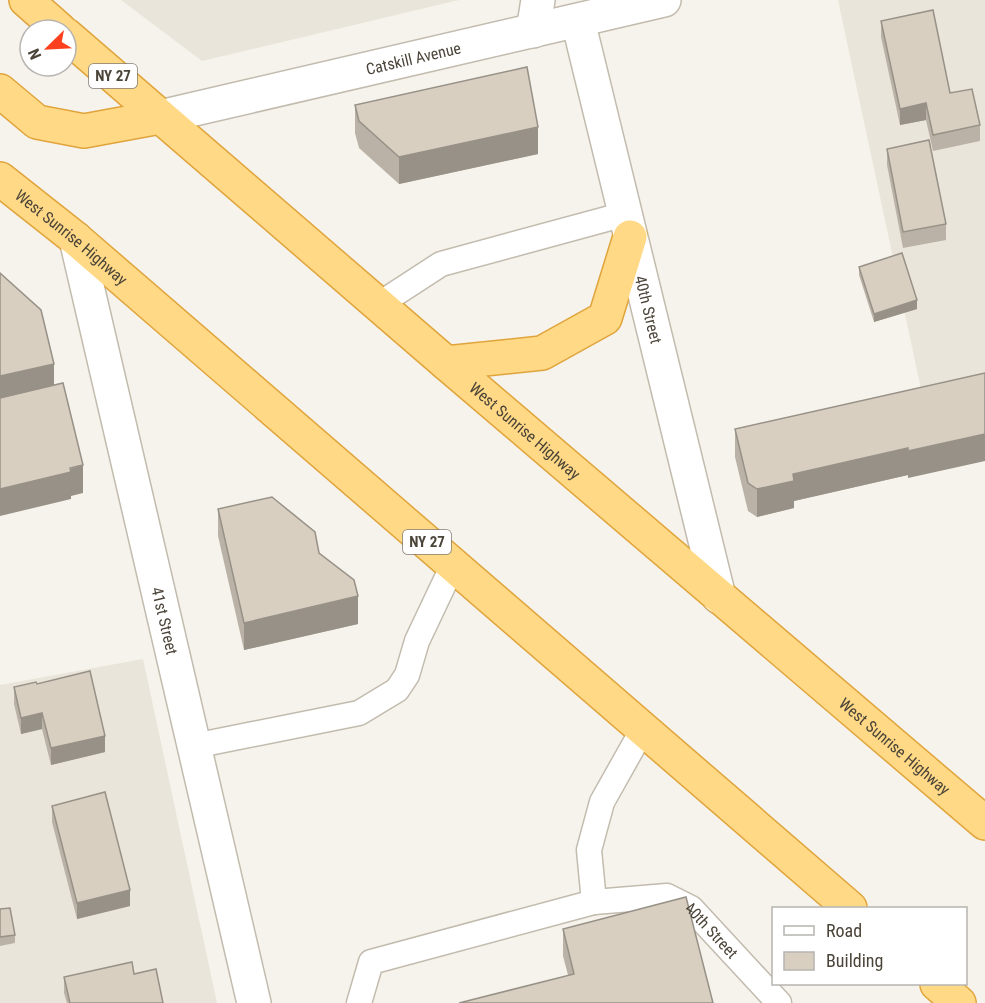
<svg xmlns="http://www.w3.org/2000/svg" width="985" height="1003" viewBox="0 0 985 1003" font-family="'Roboto Condensed',sans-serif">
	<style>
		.residential { fill: #eae5da }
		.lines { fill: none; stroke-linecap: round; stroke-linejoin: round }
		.service-casing { stroke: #c2bbae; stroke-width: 27 }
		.minor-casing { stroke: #c2bbae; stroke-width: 36 }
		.trunk-casing { stroke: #e0a43c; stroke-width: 36 }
		.service { stroke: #fff; stroke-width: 24 }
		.minor { stroke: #fff; stroke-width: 33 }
		.trunk { stroke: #ffd985; stroke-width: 33 }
		.wall { fill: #bab2a6 }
		.shaded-wall { fill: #979187 }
		.building { fill: #d8cfc1; stroke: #979187; stroke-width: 1.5 }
		.labels { text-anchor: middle; stroke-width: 4.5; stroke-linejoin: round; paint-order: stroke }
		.shield { fill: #fff; stroke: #817c74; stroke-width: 1.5 }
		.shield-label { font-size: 15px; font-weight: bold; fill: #4b4439 }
		.street-label { font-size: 16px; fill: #4b4439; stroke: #fff }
	</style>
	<rect width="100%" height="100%" fill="#f6f3ec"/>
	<g class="residential">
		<path d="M121,0H459L202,61Z"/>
		<path d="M838,0H985V380L921,389Z"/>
		<path d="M143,659L217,1003H0V685Z"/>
	</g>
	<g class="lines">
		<g class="service-casing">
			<g id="service">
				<path d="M378,305L441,264L625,214"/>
				<path id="s1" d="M643,729L602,802L589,850L594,902L667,896L691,908L779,1003"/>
				<path d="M194,746L359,713L397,690L407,675L417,641L453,565"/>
				<path d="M359,1003L371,962L594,902"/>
			</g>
		</g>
		<g class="minor-casing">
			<g id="minor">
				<path id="s2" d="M578,21L719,597"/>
				<path d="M533,31L538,0"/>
				<path id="s3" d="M160,117L664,0"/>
				<path id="s4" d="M76,239L254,1003"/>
			</g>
		</g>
		<g class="trunk-casing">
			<g id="trunk">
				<path d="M26,0L60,30"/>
				<path id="s5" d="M66,35L446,363L985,823"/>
				<path d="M0,91L37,122L84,131L160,117"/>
				<path id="s6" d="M0,179L76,239L850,908"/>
				<path d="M446,363L542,353L605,318L630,237"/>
				<path d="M937,984L959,1003"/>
			</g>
		</g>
		<use href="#service" class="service"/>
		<use href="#minor" class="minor"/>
		<use href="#trunk" class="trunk"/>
	</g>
	<g class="wall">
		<path d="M881,21L980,125V141L933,151L926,120L900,125L881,37Z"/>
		<path d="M355,105L538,154L399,184L359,148L355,133Z"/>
		<path d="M887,149L946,224V240L903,248L887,165Z"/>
		<path d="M859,267L917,309L874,322L859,275Z"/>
		<path d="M985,373L908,478V475L794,501V508L757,517L748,511L735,457V429Z"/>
		<path d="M218,509L319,553L358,624L244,650L218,536Z"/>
		<path d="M37,684L105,752L51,765L42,729L21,734L14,704V687Z"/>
		<path d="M52,806L130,906L77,919L52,822Z"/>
		<path d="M0,909L15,935V943L0,946Z"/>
		<path d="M563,929L713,1003L568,975L563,956Z"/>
		<path d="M134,974L163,1003H67L64,993V977Z"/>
	</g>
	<g class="shaded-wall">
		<path d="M926,103V120L900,125V109Z"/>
		<path d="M538,127V154L399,184V157Z"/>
		<path d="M917,300V309L874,322V314Z"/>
		<path d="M54,364V392L0,404V376Z"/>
		<path d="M985,434V461L908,478V451Z"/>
		<path d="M908,448V475L794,501V508L757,517V489L793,474Z"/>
		<path d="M83,465V493L71,496V499L0,516V489Z"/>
		<path d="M358,596V624L244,650V623Z"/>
		<path d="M42,713V729L21,734V718Z"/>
		<path d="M105,736V752L51,765V748Z"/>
		<path d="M130,890V906L77,919V903Z"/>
	</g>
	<g class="building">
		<path d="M933,10L950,93L972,89L980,125L933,135L926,103L900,109L881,21Z"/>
		<path d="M527,67L538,127L399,157L359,121L355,105Z"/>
		<path d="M929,140L946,224L903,232L887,149Z"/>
		<path d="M902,253L917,300L874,314L859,267Z"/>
		<path d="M0,273L41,310L54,364L0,376Z"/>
		<path d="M985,373V434L908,451V448L793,474L794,481L757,489L748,483L735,429Z"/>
		<path d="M63,383L83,465L70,468L71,472L0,489V398Z"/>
		<path d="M272,497L315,532L319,553L354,580L358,596L244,623L218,509Z"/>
		<path d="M90,671L105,736L51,748L42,713L21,718L14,687L36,682L37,684Z"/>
		<path d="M105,792L130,890L77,903L52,806Z"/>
		<path d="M686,897L713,1003H459L574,974L563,929Z"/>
		<path d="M10,908L15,935L0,937V909Z"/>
		<path d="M132,962L134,974L156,969L163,1003H70L64,977Z"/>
	</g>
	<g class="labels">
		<g class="shield">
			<rect x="89" y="64" width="48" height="24" rx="4.5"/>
			<rect x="403" y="530" width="48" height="24" rx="4.5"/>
		</g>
		<g class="shield-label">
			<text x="113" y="81">NY 27</text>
			<text x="427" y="547">NY 27</text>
		</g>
		<g class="street-label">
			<text dy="6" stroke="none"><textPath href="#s3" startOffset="260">Catskill Avenue</textPath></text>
			<text dy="6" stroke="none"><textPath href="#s6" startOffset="92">West Sunrise Highway</textPath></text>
			<text dy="6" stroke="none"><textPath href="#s2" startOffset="297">40th Street</textPath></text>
			<text dy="6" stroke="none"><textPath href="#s5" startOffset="606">West Sunrise Highway</textPath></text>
			<text dy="6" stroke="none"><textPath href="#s4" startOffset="392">41st Street</textPath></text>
			<text dy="6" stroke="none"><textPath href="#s5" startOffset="1092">West Sunrise Highway</textPath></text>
			<text dy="6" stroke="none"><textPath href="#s1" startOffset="316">40th Street</textPath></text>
		</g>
	</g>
	<rect x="772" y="907" width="195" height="78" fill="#ffffff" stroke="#b7b4b0" stroke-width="1.5"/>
	<rect x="784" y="926" width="30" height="9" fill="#ffffff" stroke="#b7b4b0" stroke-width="1.5"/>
	<text x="826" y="937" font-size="18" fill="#4b4439">Road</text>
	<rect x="784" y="952" width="30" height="18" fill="#d8cfc1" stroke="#b7b4b0" stroke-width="1.5"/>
	<text x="826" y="967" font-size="18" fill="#4b4439">Building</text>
	<g transform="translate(48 48) rotate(246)"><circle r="28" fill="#ffffff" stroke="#b7b4b0" stroke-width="1.5"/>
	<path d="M0-4.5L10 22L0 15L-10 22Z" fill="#fc3f1d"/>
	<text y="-9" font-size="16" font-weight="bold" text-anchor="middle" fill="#4b4439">N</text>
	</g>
</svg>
